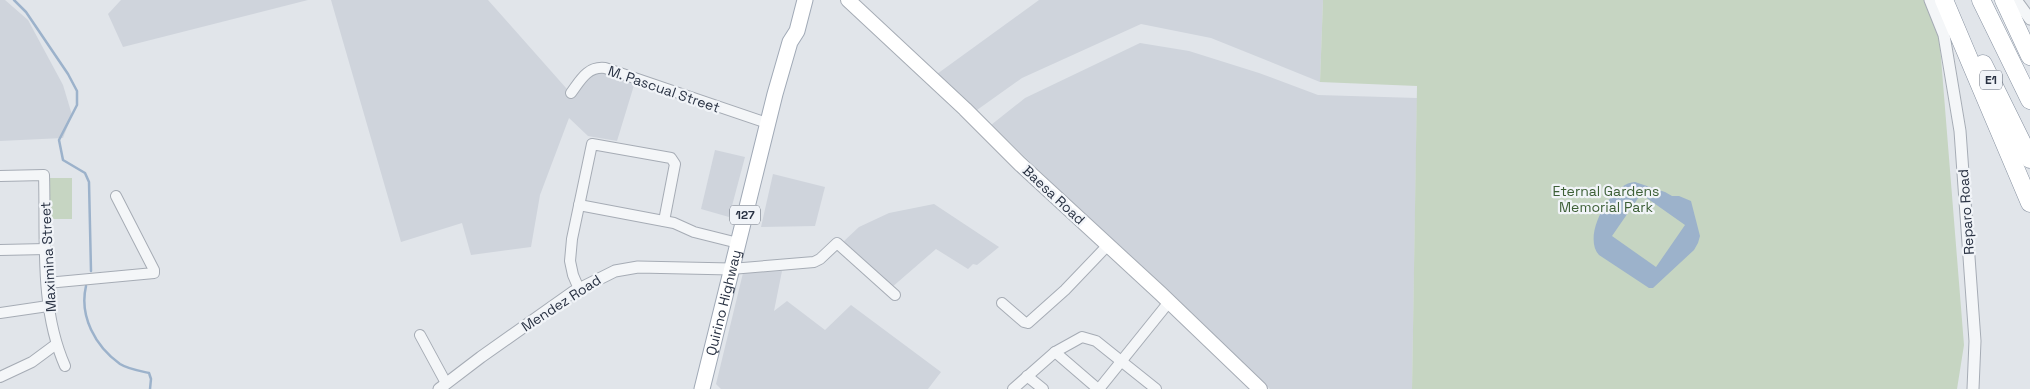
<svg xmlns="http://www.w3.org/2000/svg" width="2030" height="389" viewBox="0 0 2030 389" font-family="'Space Grotesk',sans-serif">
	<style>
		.built { fill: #cfd4dc }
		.green { fill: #c6d5c2 }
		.water { fill: #9cb2cb; fill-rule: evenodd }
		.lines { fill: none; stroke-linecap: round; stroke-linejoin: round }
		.stream { stroke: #9cb2cb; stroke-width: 2.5 }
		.minor-casing { stroke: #a6acb5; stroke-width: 12 }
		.tertiary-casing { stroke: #a6acb5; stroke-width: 13 }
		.secondary-casing { stroke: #a6acb5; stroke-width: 16 }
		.primary-casing { stroke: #a0a9b6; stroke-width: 17 }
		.motorway-casing { stroke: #8892a1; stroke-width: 19 }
		.minor { stroke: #f4f6f8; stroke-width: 10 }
		.tertiary { stroke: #f4f6f8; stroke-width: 11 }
		.secondary { stroke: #fff; stroke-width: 14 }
		.primary { stroke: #fff; stroke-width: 15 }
		.motorway { stroke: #fff; stroke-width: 18 }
		.labels { text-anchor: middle; stroke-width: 4.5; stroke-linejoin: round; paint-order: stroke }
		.shield { fill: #f1f4f8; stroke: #656c79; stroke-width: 1 }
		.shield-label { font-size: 12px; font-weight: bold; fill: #293243 }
		.street-label { font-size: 14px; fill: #293243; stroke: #f1f4f8 }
		.park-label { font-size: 14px; fill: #3d5f36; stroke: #f1f4f8 }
	</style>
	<rect width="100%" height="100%" fill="#e1e5ea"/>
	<g class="built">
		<path d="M0,0H5L28,20L63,85L72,115L63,138L0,141Z"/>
		<path d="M121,0H308L123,47L108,14Z"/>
		<path d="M331,0H488L574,97L587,78L596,70L635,82L617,141L588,136L569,118L540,195L531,247L471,255L462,223L401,242Z"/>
		<path d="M1039,0H1323L1320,82L1211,38L1141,24L1022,78L977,110L937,74Z"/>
		<path d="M1140,43L1189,51L1259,73L1318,95L1417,98L1412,389H1270L991,125L1025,98Z"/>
		<path d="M715,150L745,157L729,217L701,209Z"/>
		<path d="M773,174L825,187L815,226L761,227Z"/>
		<path d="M934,204L999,247L977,265L973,264L968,269L936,249L891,288L843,242L859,227L889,213Z"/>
		<path d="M782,271L774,311L787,301L825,330L851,305L941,372L928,389H721L716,384L743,273Z"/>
	</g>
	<g class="green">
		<path d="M1323,0H1924L1939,33L1964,345L1957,389H1412L1417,86L1320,82Z"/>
		<rect x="50" y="178" width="22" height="41"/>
	</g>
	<path class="water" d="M1635,182L1665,192L1672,196H1679L1691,201L1700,236L1698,243L1694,250L1653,288H1649L1599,255C1581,236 1612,182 1635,182ZM1641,194L1685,225L1656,267L1612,236Z"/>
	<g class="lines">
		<g class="stream">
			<path d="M14,0L26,12L68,74L77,91V105L59,140L63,160L85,173L89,182L91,271"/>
			<path d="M86,286C79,316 95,346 120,364C128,369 140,371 149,373L151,379L150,389"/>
		</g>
		<g class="minor-casing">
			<g id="minor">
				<path d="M571,93C580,81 587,66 605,68L767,123"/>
				<path d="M0,176L44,175C46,238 39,307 65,366"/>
				<path d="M579,205L674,223L694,232L738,243"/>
				<path d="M0,250L46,249"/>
				<path d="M731,269L814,262L820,259L837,243L895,295"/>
				<path d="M47,283L154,273V270L116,196"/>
				<path d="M579,289L573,275L570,261L572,239L592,144L671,158L675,164L664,221"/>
				<path d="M1002,303L1024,322L1028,323L1065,290L1108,245"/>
				<path d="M0,313L48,306"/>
				<path d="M420,335L446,383"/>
				<path d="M1055,352L1098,389"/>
				<path d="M1027,376L1043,389"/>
				<path d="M0,377L32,362L55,345"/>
				<path d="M1013,389L1055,352L1082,337L1096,341L1156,389"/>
				<path d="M1099,389L1169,302"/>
			</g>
		</g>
		<g class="tertiary-casing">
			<g id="tertiary">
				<path d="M1930,0L1944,35L1960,131L1975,341L1973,389"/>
				<path d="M2016,0L2030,19"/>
				<path d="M439,389L481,357L573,292L615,271L638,267L731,269"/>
			</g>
		</g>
		<g class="secondary-casing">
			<path id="secondary" d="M848,0L965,109L1020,164L1160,293L1260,389"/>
		</g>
		<g class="primary-casing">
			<g id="primary">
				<path id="s1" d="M702,389L775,94L790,42L797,31L805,0"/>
			</g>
		</g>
		<g class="motorway-casing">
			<g id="motorway">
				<path d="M1944,0L2030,203"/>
				<path d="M1981,0L2030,100"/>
				<path d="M2004,0L2030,56"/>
				<path d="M1983,64L2030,159"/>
			</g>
		</g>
		<use href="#minor" class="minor"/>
		<use href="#tertiary" class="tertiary"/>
		<use href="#secondary" class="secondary"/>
		<use href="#primary" class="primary"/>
		<use href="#motorway" class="motorway"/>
	</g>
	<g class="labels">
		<g class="shield">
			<rect x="1980" y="70.5" width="22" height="19" rx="4"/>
			<rect x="730" y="205.5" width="30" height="19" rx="4"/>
		</g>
		<g class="shield-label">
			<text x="1991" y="84">E1</text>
			<text x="745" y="219">127</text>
		</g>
		<g class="street-label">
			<text transform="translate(664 89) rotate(19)" y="5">M. Pascual Street</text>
			<text transform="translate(1054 195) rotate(43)" y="5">Baesa Road</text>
			<text transform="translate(1966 212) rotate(-94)" y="5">Reparo Road</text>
			<text transform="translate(48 257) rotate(-93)" y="5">Maximina Street</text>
			<text transform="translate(561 303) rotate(-33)" y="5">Mendez Road</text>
			<text dy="5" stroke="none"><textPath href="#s1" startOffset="89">Quirino Highway</textPath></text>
		</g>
		<g class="park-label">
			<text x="1606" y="196">Eternal Gardens<tspan x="1606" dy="16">Memorial Park</tspan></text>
		</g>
	</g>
</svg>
